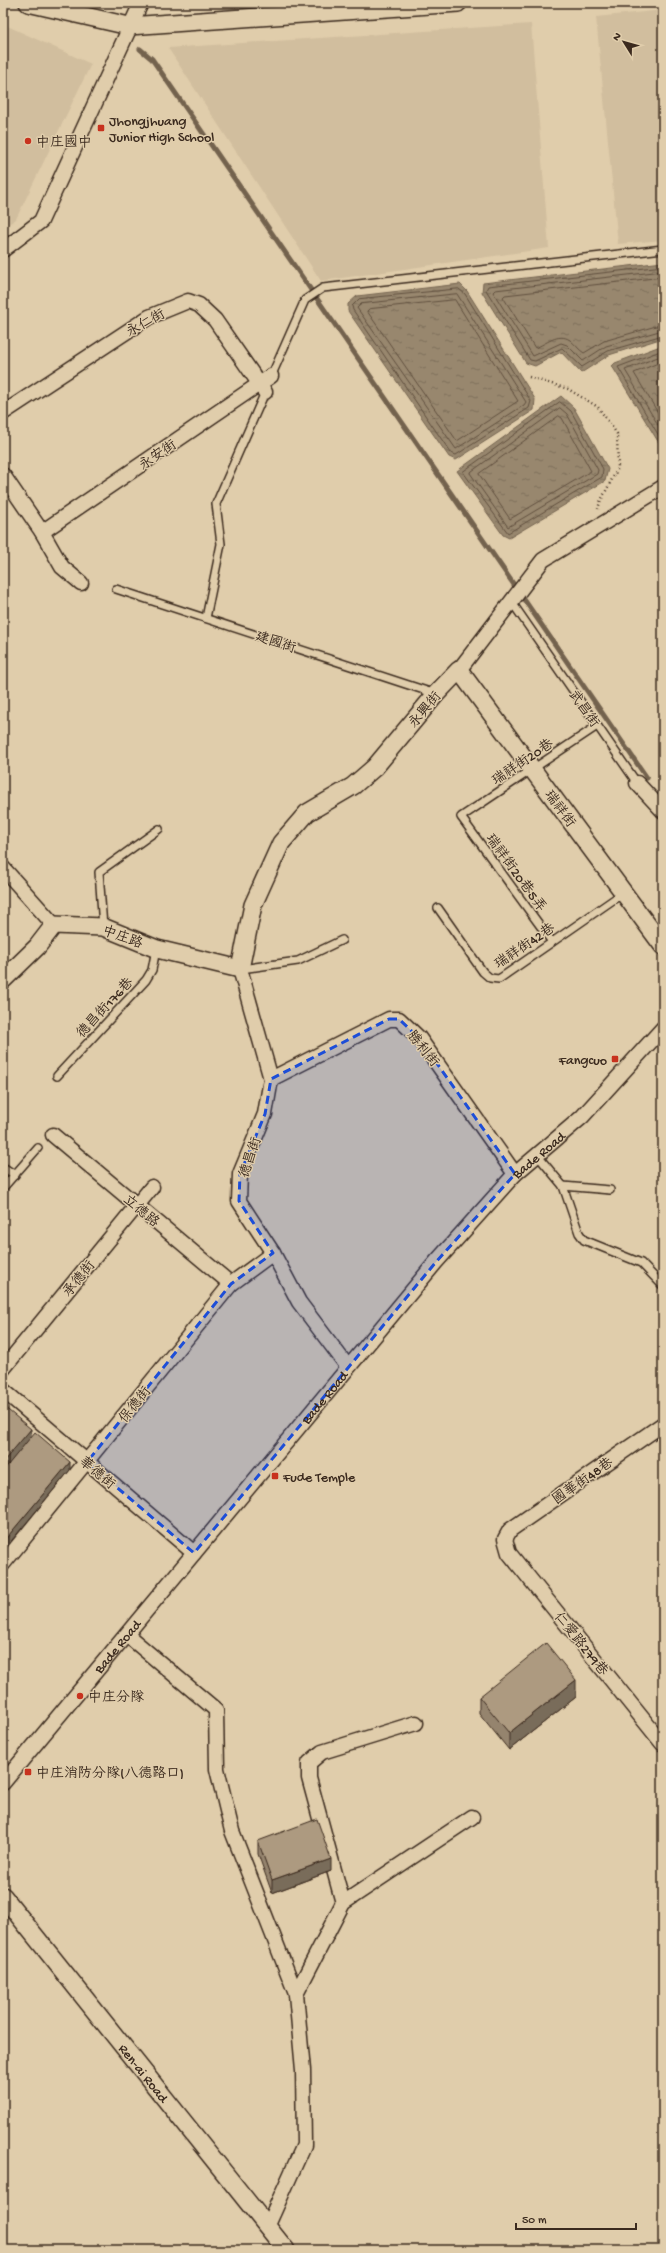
<svg xmlns="http://www.w3.org/2000/svg" width="666" height="2253" viewBox="0 0 666 2253" font-family="'Gochi Hand','LXGW WenKai TC',sans-serif">
	<style>
		.built { fill: #d1be9e }
		.water { fill: url(#water-ripples); stroke: #73624e }
		.lines { fill: none; stroke-linecap: round; stroke-linejoin: round }
		.shore { stroke: #604f3e; stroke-width: 1 }
		.stream { stroke: #73624e; stroke-width: 5 }
		.service-casing { stroke: #3b2a1e; stroke-width: 10 }
		.minor-casing { stroke: #3b2a1e; stroke-width: 17 }
		.tertiary-casing { stroke: #3b2a1e; stroke-width: 20 }
		.path { stroke: #3b2a1e; stroke-width: 2.5; stroke-dasharray: 1 3; stroke-linecap: butt }
		.service { stroke: #e0cdab; stroke-width: 7 }
		.minor { stroke: #e0cdab; stroke-width: 14 }
		.tertiary { stroke: #e0cdab; stroke-width: 17 }
		.wall { fill: #95846e; stroke: #3b2a1e }
		.shaded-wall { fill: #796c5a; stroke: #3b2a1e }
		.building { fill: #ad9a80; stroke: #3b2a1e }
		.marked { fill: #1d4ed8; fill-opacity: 0.2; stroke: #1d4ed8; stroke-width: 3; stroke-dasharray: 8 5; stroke-linejoin: round }
		.poi-dot { fill: #c8321e; stroke: #e0cdab; stroke-width: 1.5 }
		.labels { text-anchor: middle; stroke-width: 3; stroke-linejoin: round; paint-order: stroke }
		.poi-label { font-size: 14px; fill: #3b2a1e; stroke: #e0cdab; text-anchor: start }
		.street-label { font-size: 14px; fill: #3b2a1e; stroke: #e0cdab }
	</style>
	<defs>
		<pattern id="water-ripples" width="26" height="14" patternUnits="userSpaceOnUse"><rect width="26" height="14" fill="#98876e"/><path d="M2 4q2-2 4 0t4 0M15 11q2-2 4 0t4 0" fill="none" stroke="#7d6f5a"/></pattern>
	</defs>
	<rect width="100%" height="100%" fill="#e0cdab"/>
	<filter id="ink" filterUnits="userSpaceOnUse"><feTurbulence type="fractalNoise" baseFrequency=".025" numOctaves="2"/><feDisplacementMap in="SourceGraphic" scale="8" xChannelSelector="R" yChannelSelector="G"/><feConvolveMatrix kernelMatrix="1 2 1 2 8 2 1 2 1" color-interpolation-filters="sRGB"/></filter>
	<g filter="url(#ink)">
		<g class="built">
			<path d="M663,10V240L618,244L596,17Z"/>
			<path d="M3,24L91,64L16,219L3,228Z"/>
			<path d="M531,24L549,248L321,281L168,48Z"/>
		</g>
		<g class="water">
			<path d="M663,262V338L609,355L581,373L561,352L535,366L526,363L482,292L483,283Z"/>
			<path d="M460,284L467,291L535,399L534,410L456,460L449,457L348,311V304L357,296Z"/>
			<path d="M663,345V465L659,456V443L612,366L615,363Z"/>
			<path d="M561,396L574,408L608,469L605,481L509,538L503,535L457,471Z"/>
		</g>
		<g class="lines">
			<g class="shore">
				<path d="M663,266L488,286L486,290L530,360L535,361L562,348L582,367L608,351L663,335"/>
				<path d="M663,271L495,290L493,292L533,356L561,343L567,345L583,361L606,346L663,330"/>
				<path d="M663,277L505,295L503,297L535,348C546,344 558,332 570,340C575,344 579,350 584,353L604,341L663,324"/>
				<path d="M459,289L465,294L531,401L529,408L456,455L451,453L353,310L352,306L359,299Z"/>
				<path d="M457,294L526,402L524,405L456,449L357,308L361,304Z"/>
				<path d="M455,300L518,401L457,441L367,311L369,309Z"/>
				<path d="M663,350L618,367L662,441L663,454"/>
				<path d="M663,355L625,370L663,433"/>
				<path d="M663,361L634,373L663,421"/>
				<path d="M560,402L571,411L603,469L602,477L508,533L463,472Z"/>
				<path d="M560,408L567,414L598,470L597,474L508,527L470,473Z"/>
				<path d="M559,416L562,418L591,471L510,519L479,474Z"/>
			</g>
			<path class="stream" d="M140,49L152,59L647,778"/>
			<g class="service-casing">
				<g id="service">
					<path d="M270,379L305,300L323,288L663,249"/>
					<path d="M116,589L436,694"/>
					<path d="M511,601L637,783"/>
					<path d="M206,618L221,544L216,504L266,390"/>
					<path d="M438,908L483,972L490,978L499,979L623,893"/>
					<path d="M103,927L99,872L159,829"/>
					<path d="M552,942L461,817L597,726"/>
					<path d="M241,969L298,961L342,940"/>
					<path d="M57,1076L146,980L152,970L156,949"/>
					<path d="M538,1156L563,1186L579,1233L584,1240L641,1263L663,1286"/>
					<path d="M3,1167L15,1175"/>
					<path d="M563,1186L610,1190"/>
					<path d="M3,1188L38,1148"/>
				</g>
			</g>
			<g class="minor-casing">
				<g id="minor">
					<path d="M3,250L41,221L141,3"/>
					<path d="M3,413L149,317L188,301L199,305L215,320L265,392"/>
					<path d="M3,475L42,532L62,567L81,583"/>
					<path d="M42,532L271,376"/>
					<path d="M459,670L543,560L663,487"/>
					<path d="M637,783L663,811"/>
					<path d="M3,868L54,925"/>
					<path d="M240,969L271,1079L265,1114L240,1174L239,1201L273,1253L299,1302L348,1367"/>
					<path d="M271,1079L389,1019H399L419,1038L515,1174"/>
					<path d="M53,1135L231,1284"/>
					<path d="M3,1369L152,1187"/>
					<path d="M3,1390L194,1553"/>
					<path d="M663,1424L510,1530L505,1539L509,1553L663,1744"/>
					<path d="M3,1564L231,1284L273,1253"/>
					<path d="M127,1635L216,1710L217,1769L232,1831L296,1994L303,2070L304,2145L267,2227"/>
					<path id="s1" d="M3,1783L436,1262L515,1174L582,1117L663,1028"/>
					<path d="M343,1903L309,1778V1763L322,1752L416,1723"/>
					<path d="M296,1994L343,1903L472,1817"/>
				</g>
			</g>
			<g class="tertiary-casing">
				<g id="tertiary">
					<path d="M28,3L129,26L458,3"/>
					<path d="M3,980L37,947L54,925L103,927L157,949L240,969L253,905L281,843L307,813L353,786L375,767L436,694L459,670L663,946"/>
					<path id="s2" d="M3,1896L286,2250"/>
				</g>
			</g>
			<path class="path" d="M529,377L568,389L598,407L617,434L618,468L600,502L598,509"/>
			<use href="#service" class="service"/>
			<use href="#minor" class="minor"/>
			<use href="#tertiary" class="tertiary"/>
		</g>
		<g class="wall">
			<path d="M479,1697H576L509,1750L479,1713Z"/>
			<path d="M258,1841L331,1871L272,1893L258,1854Z"/>
		</g>
		<g class="shaded-wall">
			<path d="M31,1429V1438L3,1471V1462Z"/>
			<path d="M70,1462V1470L3,1551V1542Z"/>
			<path d="M576,1680V1697L509,1750V1733Z"/>
			<path d="M331,1859V1871L272,1893V1880Z"/>
		</g>
		<g class="building">
			<path d="M3,1406L31,1429L3,1462Z"/>
			<path d="M35,1432L70,1462L3,1542V1471Z"/>
			<path d="M546,1643L576,1680L509,1733L479,1697Z"/>
			<path d="M317,1819L331,1859L272,1880L258,1841Z"/>
		</g>
	</g>
	<path class="marked" d="M389,1019H399L419,1038L515,1174L436,1262L194,1553L87,1462L231,1284L273,1253L239,1201L240,1174L265,1114L271,1079Z"/>
	<g class="poi-dot">
		<rect x="97" y="124" width="8" height="8" rx="2"/>
		<circle cx="28" cy="141" r="4"/>
		<rect x="611" y="1055" width="8" height="8" rx="2"/>
		<rect x="271" y="1472" width="8" height="8" rx="2"/>
		<circle cx="80" cy="1696" r="4"/>
		<rect x="24" y="1768" width="8" height="8" rx="2"/>
	</g>
	<g class="labels">
		<g class="poi-label">
			<text x="109" y="125">Jhongjhuang<tspan x="109" dy="16">Junior High School</tspan></text>
			<text x="36" y="146">中庄國中</text>
			<text x="607" y="1064" text-anchor="end">Fangcuo</text>
			<text x="283" y="1481">Fude Temple</text>
			<text x="88" y="1701">中庄分隊</text>
			<text x="36" y="1777">中庄消防分隊(八德路口)</text>
		</g>
		<g class="street-label">
			<text transform="translate(145 322) rotate(-29)" y="5">永仁街</text>
			<text transform="translate(157 454) rotate(-34)" y="5">永安街</text>
			<text transform="translate(276 641) rotate(18)" y="5">建國街</text>
			<text transform="translate(585 708) rotate(55)" y="5">武昌街</text>
			<text transform="translate(424 709) rotate(-50)" y="5">永興街</text>
			<text transform="translate(522 761) rotate(-34)" y="5">瑞祥街20巷</text>
			<text transform="translate(561 808) rotate(54)" y="5">瑞祥街</text>
			<text transform="translate(517 872) rotate(54)" y="5">瑞祥街20巷5弄</text>
			<text transform="translate(123 936) rotate(20)" y="5">中庄路</text>
			<text transform="translate(524 945) rotate(-34)" y="5">瑞祥街42巷</text>
			<text transform="translate(104 1007) rotate(-47)" y="5">德昌街176巷</text>
			<text transform="translate(424 1048) rotate(51)" y="5">勝利街</text>
			<text dy="5" stroke="none"><textPath href="#s1" startOffset="826">Bade Road</textPath></text>
			<text transform="translate(249 1157) rotate(-71)" y="5">德昌街</text>
			<text transform="translate(142 1210) rotate(40)" y="5">立德路</text>
			<text transform="translate(78 1278) rotate(-51)" y="5">承德街</text>
			<text dy="5" stroke="none"><textPath href="#s1" startOffset="502">Bade Road</textPath></text>
			<text transform="translate(134 1404) rotate(-51)" y="5">保德街</text>
			<text transform="translate(98 1472) rotate(40)" y="5">華德街</text>
			<text transform="translate(582 1480) rotate(-35)" y="5">國華街48巷</text>
			<text transform="translate(582 1643) rotate(51)" y="5">仁愛路279巷</text>
			<text dy="5" stroke="none"><textPath href="#s1" startOffset="178">Bade Road</textPath></text>
			<text dy="5" stroke="none"><textPath href="#s2" startOffset="226">Ren-ai Road</textPath></text>
		</g>
	</g>
	<rect width="666" height="2253" fill="none" stroke="#e0cdab" stroke-width="16"/>
	<rect x="8" y="8" width="650" height="2237" fill="none" stroke="#3b2a1e" stroke-width="1.5" filter="url(#ink)"/>
	<g transform="translate(624 42) rotate(307)" stroke="#e0cdab" stroke-width="3" paint-order="stroke">
	<path d="M0-3L7 15L0 10L-7 15Z" fill="#3b2a1e"/>
	<text y="-6" font-size="11" font-weight="bold" text-anchor="middle" fill="#3b2a1e">N</text>
	</g>
	<path d="M516 2223v6h120v-6" fill="none" stroke="#3b2a1e" stroke-width="2"/>
	<text x="522" y="2223" font-size="12" fill="#3b2a1e" stroke="#e0cdab" stroke-width="3" paint-order="stroke">50 m</text>
</svg>
